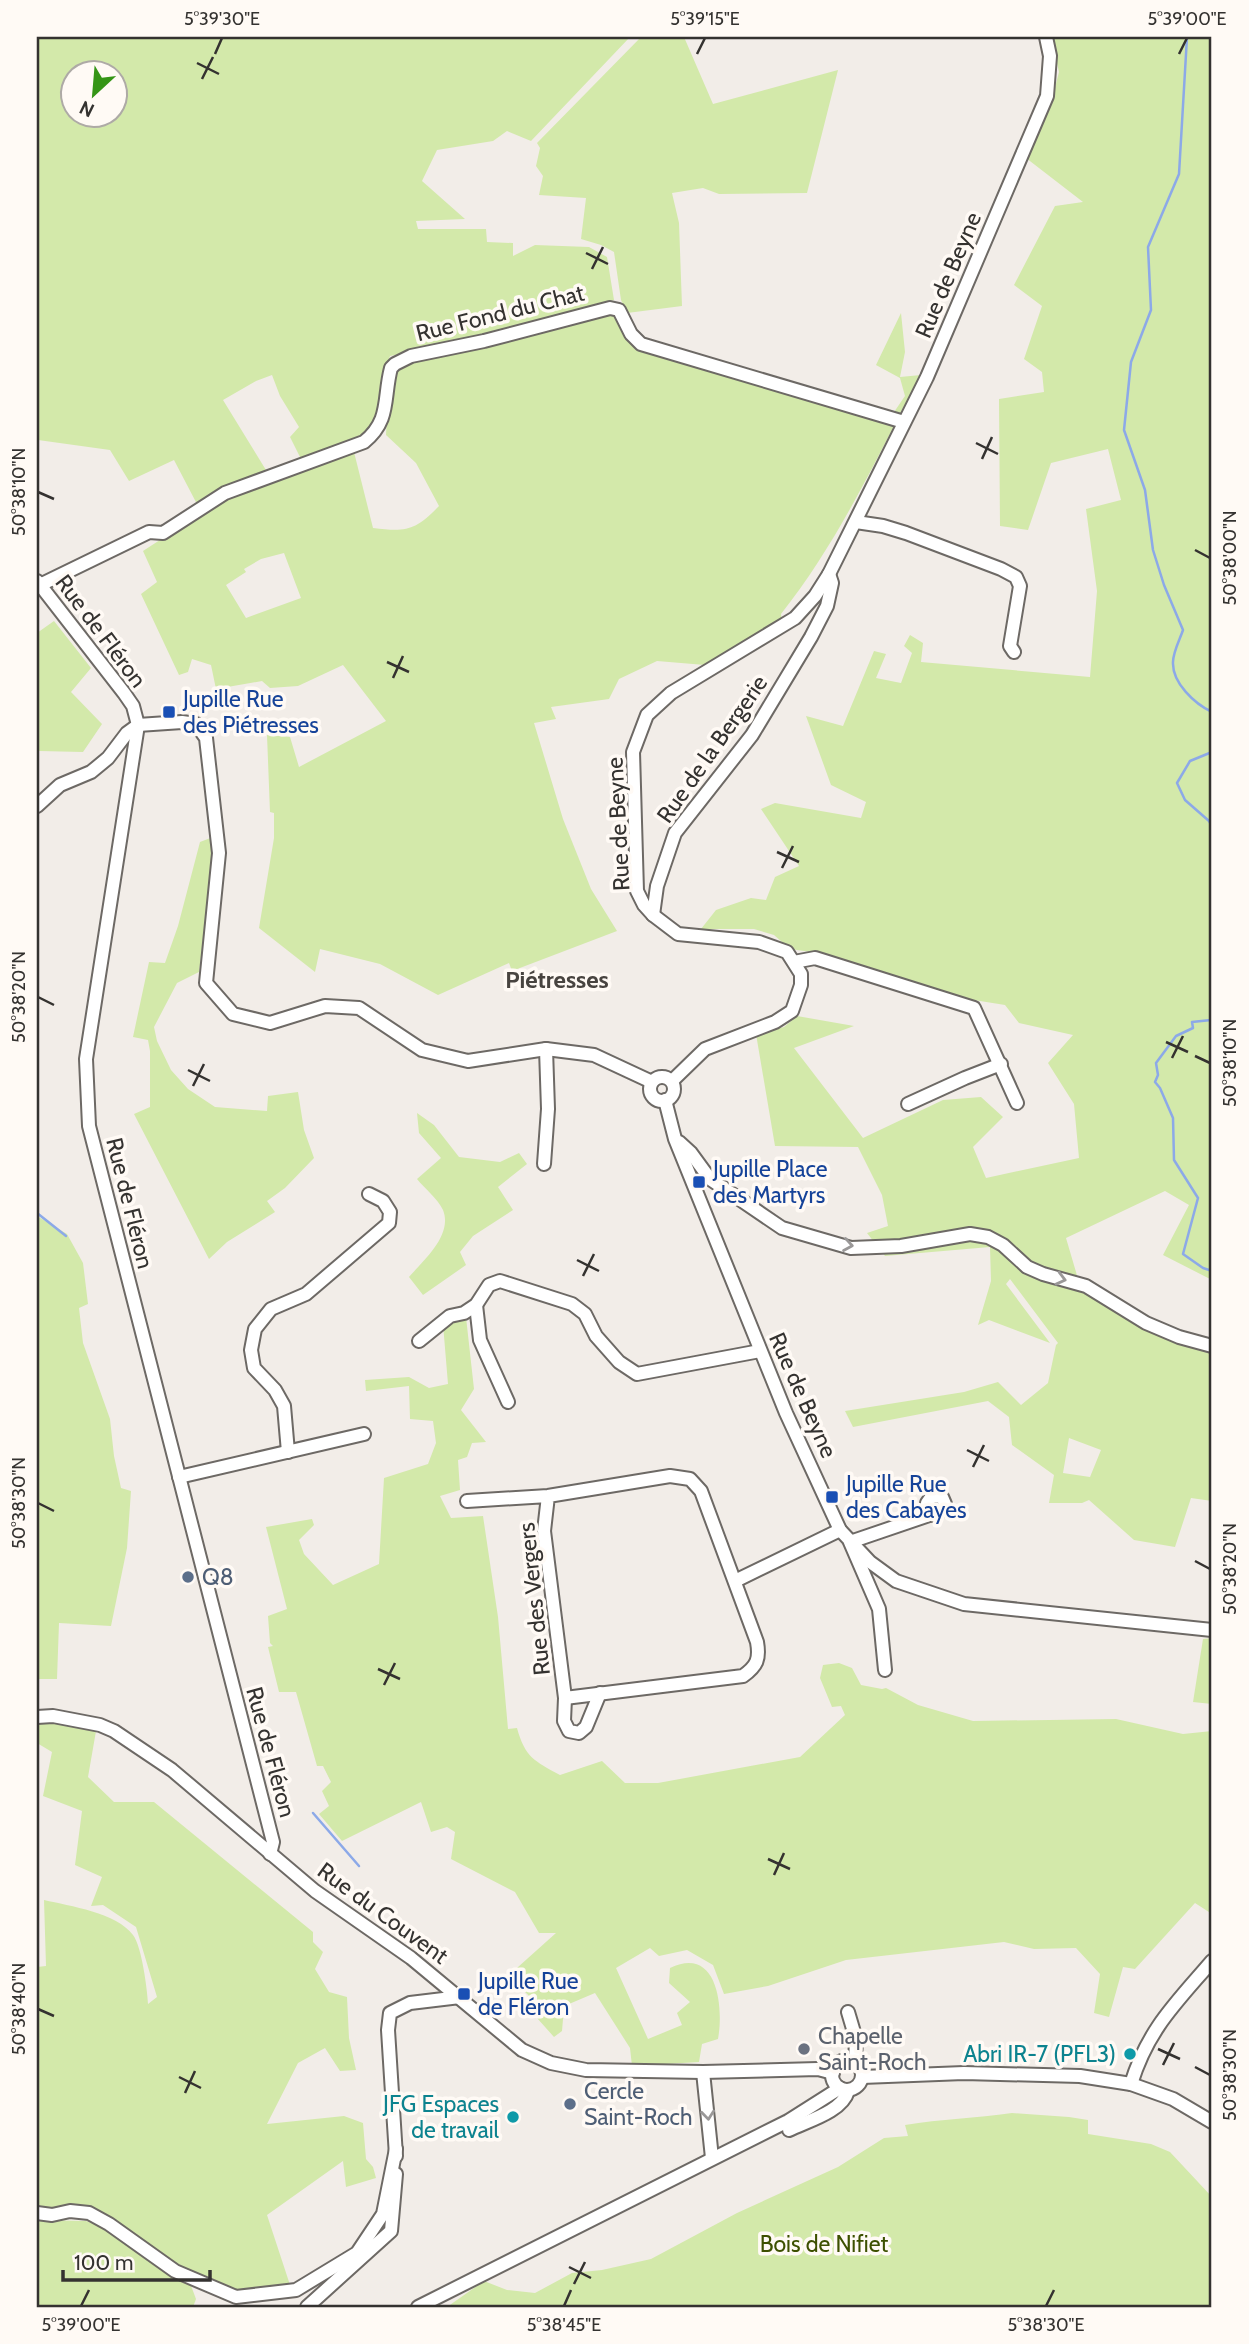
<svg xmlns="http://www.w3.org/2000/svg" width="1249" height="2344" viewBox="0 0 1249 2344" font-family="Cabin,sans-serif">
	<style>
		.green { fill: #d3e9aa; fill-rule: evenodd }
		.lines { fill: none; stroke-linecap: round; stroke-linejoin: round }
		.stream { stroke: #8ca9e8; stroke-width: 2.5 }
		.minor-casing { stroke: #6d6965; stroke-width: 16 }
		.minor { stroke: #fff; stroke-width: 12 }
		.oneway { stroke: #9a9898 }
		.ticks { fill: none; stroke: #343230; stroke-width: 2.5 }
		.transit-dot { fill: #1a4fb4; stroke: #fffaf5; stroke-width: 2.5 }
		.service-dot { fill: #5c6f8a; stroke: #fffaf5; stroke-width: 2.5 }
		.worship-dot { fill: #6b7280; stroke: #fffaf5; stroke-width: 2.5 }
		.culture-dot { fill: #0f9aa8; stroke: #fffaf5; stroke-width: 2.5 }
		.labels { text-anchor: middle; stroke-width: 7; stroke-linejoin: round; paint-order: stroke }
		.street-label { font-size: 23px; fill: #343230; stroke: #fffaf5 }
		.transit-label { font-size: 23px; fill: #164399; stroke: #fffaf5; text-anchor: start }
		.service-label { font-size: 23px; fill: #4e5e75; stroke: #fffaf5; text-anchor: start }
		.worship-label { font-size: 23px; fill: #5b616d; stroke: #fffaf5; text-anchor: start }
		.culture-label { font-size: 23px; fill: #0d838f; stroke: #fffaf5; text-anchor: end }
		.park-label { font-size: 23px; fill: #3d5000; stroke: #fffaf5 }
		.neighbourhood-label { font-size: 24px; font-weight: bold; fill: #484440; stroke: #fffaf5 }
		.neatline { fill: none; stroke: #343230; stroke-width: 2.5 }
		.ticks-label { font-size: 18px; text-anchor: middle; fill: #343230 }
	</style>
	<rect width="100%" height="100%" fill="#f2ede8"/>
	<g class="green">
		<path d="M37,37H630L531,141L507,131L493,141L437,150L422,181L465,219L416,221L418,229H486L487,242L513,243V256L535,245L589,247L607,257L614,300L486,337L390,356C383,375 383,395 378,414C370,445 327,451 301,459L290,437L299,427L280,396L272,375L256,381L223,400L269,475L198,506L174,460L129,481L110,450L38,440ZM74,74H116V116H74Z"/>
		<path d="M641,37H684L713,104L838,70L807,193L719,194L703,188L672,193L679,223L682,306L627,313L621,300L614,252L601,245L581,239L586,198L539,195L543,176L536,166L540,148L537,143Z"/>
		<path d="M1051,37H1212V1280L1163,1255L1189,1205L1165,1191L1066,1238L1081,1289L1212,1351V1501L1191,1498L1175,1547L1134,1540L1089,1500L1082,1503H1049L1054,1475L1012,1445L1009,1417L988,1401L853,1427L845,1411L964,1392L998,1382L1021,1405L1048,1383L1056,1345L1058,1343L1010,1279L1006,1284L1050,1343L989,1320L978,1325L991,1281L990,1247L885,1256L867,1233L888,1226L882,1195L858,1147L775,1146L756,1034L784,1027L797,1016L854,1026L794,1048L863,1138L943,1100L981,1097L1003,1117L973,1147L986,1178L1079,1158L1074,1104L1048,1063L1073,1035L1019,1023L1005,1005L949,996L818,953L790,949L774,935L754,929H701L716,910L751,898L766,900L775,877L799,866L761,809L775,803L861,818L866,802L831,785L806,716L843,726L874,651L886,654L876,678L901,683L912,653L904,646L910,635L923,643L921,662L1090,677L1097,591L1086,509L1121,500L1108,449L1051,463L1028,530L1000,526L999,399L1044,392L1042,372L1024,359L1042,306L1014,285L1055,206L1083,202L1026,158L1051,103L1059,72ZM1069,1438L1101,1450L1090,1477L1063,1473Z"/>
		<path d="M901,313L905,352L900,377L921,375L898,417L892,415L905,396L900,378L876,365Z"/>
		<path d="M614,315L630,338L715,371L894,426C860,492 827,556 781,614L782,623L705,665L657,661L619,679L609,699L551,707L556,719L534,723L563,819L591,889L617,931L512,971L509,963L438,995L380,964L320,949L315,972L259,928L274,838V813L270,812L267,735L290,737L299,767L386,721L343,665L298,686L270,688L262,681L216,689L211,665L192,659L188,672L179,675L141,594L157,582L143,551L226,497L353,448L373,528C406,532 415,531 439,506L416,463L386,435L387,414L397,371L410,362L584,318ZM284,553L301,598L246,618L226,585L246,572L244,569L261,559Z"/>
		<path d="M54,621L91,668L71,692L102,724L83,752L39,751L37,753V633Z"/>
		<path d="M213,837L212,872L199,972L177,983L154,1027L157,1041L171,1070L188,1089L215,1107L267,1111L268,1096L298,1092L304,1130L314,1158L285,1188L267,1201L275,1212L227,1242L209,1259L134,1114L150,1107V1051L148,1040L133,1037L149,962L165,963L178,926L200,842Z"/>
		<path d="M417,1113L434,1125L459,1157L500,1162L519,1153L527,1164L498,1187L513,1210L473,1236L460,1252L466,1265L423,1295L409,1277C424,1260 453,1235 443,1210C438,1199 424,1188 417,1179L441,1158L419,1133Z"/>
		<path d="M37,1216L67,1234L83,1263L88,1304L79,1308L83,1343L110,1419L114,1456L121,1488L131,1491L127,1548L111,1626L59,1623L57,1679H38L39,1702L37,1703Z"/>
		<path d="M466,1317L474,1389L461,1410L486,1442L472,1443L467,1457L458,1460L460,1490L440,1496L451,1518L483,1516L498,1617L508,1729L517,1728C525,1757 534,1761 560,1775L602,1761L625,1783H658L800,1757L845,1715L841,1706L832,1707L820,1678L823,1665L839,1663L852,1668L861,1685L882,1689L886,1688L918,1705L973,1721L1116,1719L1183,1734L1212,1731V1914L1195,1903L1135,1969L1123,1967L1109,2017L1094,2013L1100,1974L1076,1948L1034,1949L1004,1942L846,1960L768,1986L724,1994L713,1965L687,1950L659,1956L650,1948L616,1968L648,2039L682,2025L677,2013L690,2002L669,1983L670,1968C717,1945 724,2006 718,2039L702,2044L699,2062L632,2066L630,2048L595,1993L569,2004L563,2019L562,2031L554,2037L537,2018L543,2009L508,1976L556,1933H539L515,1892L451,1859L455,1832L447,1827L431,1832L421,1802L342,1841L319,1814L329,1806L322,1791L331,1782L323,1766H317L296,1692H279L268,1647L273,1646L270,1643L268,1616L287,1609L266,1527L312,1519L314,1525L299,1540L304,1554L333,1585L379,1564L384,1478L428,1464L436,1443L433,1421L410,1419L409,1386L366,1391L365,1380L409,1377L429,1388L448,1384L443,1324Z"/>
		<path d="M1212,1638V1704L1193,1702L1203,1639Z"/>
		<path d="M52,1721L96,1731L88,1777L114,1802H154L313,1932V1942L323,1952L315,1969L329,1992L347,1997L349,2038L356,2070L340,2071L325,2048L298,2063L267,2124L344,2116L363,2123L366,2159L373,2167L376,2178L346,2187L343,2161L267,2215L291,2288L226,2292L87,2215H37V1967L46,1966L44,1900C70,1906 117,1913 133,1935C142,1947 147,1989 148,2004L157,1997L136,1927L103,1905L91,1906L102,1877L75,1865L82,1811L43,1796L52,1752L37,1743V1724Z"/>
		<path d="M1012,2113L1069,2117L1088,2120V2134L1151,2144L1170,2152L1212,2197V2307H447L484,2281L507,2290L535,2293L572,2273L602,2270L651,2259L737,2213L838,2167L884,2138L908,2136L905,2125C941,2119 976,2118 1012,2113Z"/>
		<path d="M37,2220L86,2221L109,2230L190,2283L196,2299L193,2307H37Z"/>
	</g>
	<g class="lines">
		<g class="stream">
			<path d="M1187,37L1179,174L1148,247L1151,310L1131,362L1124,430L1145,490L1153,550L1164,585L1183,630C1180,639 1173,652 1173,662C1172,683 1195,704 1212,712"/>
			<path d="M1212,752L1190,761L1177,783L1185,800L1209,821L1212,826"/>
			<path d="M1212,1014L1211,1020L1192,1022L1193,1028L1176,1036L1156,1063L1158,1075L1155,1082L1160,1088L1173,1118L1174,1160L1198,1198L1183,1254L1203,1268L1212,1271"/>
			<path d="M37,1213L66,1236"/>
			<path d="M313,1813L359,1866"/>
		</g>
		<g class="minor-casing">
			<g id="minor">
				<path d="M856,522L883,526L906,533L1001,569L1016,577L1020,586L1010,646L1014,652"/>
				<path d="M37,581L124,693L133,706L138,725L86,1059L89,1126L273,1842L270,1854"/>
				<path d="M40,585L149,532L163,533L225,493L364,442C391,420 383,398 391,368L395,364L411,356L484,341L610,308L619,310L631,334L641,344L904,422"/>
				<path d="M138,725L182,722L196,724L206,738L219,853L206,983L233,1014L270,1023L325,1006L359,1008L422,1050L468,1061L546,1049L594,1055L652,1082"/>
				<path d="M37,806L60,785L91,772L108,758L127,733L138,725"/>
				<path d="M653,915L657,886L675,833L752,735L811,637L827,606L832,583L829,574"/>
				<path d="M794,962L815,958L974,1008L1017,1103"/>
				<circle cx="662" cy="1089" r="12"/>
				<path d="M672,1081L705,1049L775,1022L792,1011L801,985V974L787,952L759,942L678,934L653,915L644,905L637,891L633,752L647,715L671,693L795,618L815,596L829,574L927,377L1047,96L1050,56L1046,37"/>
				<path d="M665,1100L675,1139L786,1413L840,1530L870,1562L896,1581L964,1604L1212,1630"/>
				<path d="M908,1104L965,1078L1001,1064"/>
				<path d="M679,1142L691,1153L710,1179L782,1228L851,1248L901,1246L970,1234L988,1237L1003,1245L1027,1267L1043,1274L1086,1286L1146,1323L1179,1337L1212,1346"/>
				<path d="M544,1164L548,1109L546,1049"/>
				<path d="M476,1305L480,1340L508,1402"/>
				<path d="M419,1341L450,1316L464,1313L476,1305L489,1285L500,1281L572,1304L585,1314L596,1336L619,1362L637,1374L760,1351"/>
				<path d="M288,1452L284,1406L275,1390L254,1368L251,1350L255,1329L271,1309L306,1294L389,1223L390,1212L383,1201L369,1194"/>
				<path d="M179,1477L364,1434"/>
				<path d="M467,1501L548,1496L670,1476L690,1479L701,1491L757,1642C760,1659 757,1666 743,1676L565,1698L544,1531L548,1496"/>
				<path d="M735,1581L840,1530"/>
				<path d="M885,1670L879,1609L850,1542L941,1511L945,1504L942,1497L932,1496L927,1503L931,1515"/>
				<path d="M565,1698L564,1721L569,1731L579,1733L586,1727L600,1693"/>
				<path d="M37,1717L53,1716L100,1725L114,1731L172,1770L315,1891L411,1958L522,2050L551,2063L586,2070L703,2072L818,2069L833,2073"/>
				<path d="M848,2012L856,2039L855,2062"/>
				<circle cx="847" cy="2075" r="15"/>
				<path d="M703,2072L712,2158"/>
				<path d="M862,2077L964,2073L1080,2076L1131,2084L1173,2099L1212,2122"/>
				<path d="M1131,2084C1148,2029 1176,2003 1212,1961"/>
				<path d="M789,2130C807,2121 842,2112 848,2091"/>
				<path d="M396,2156L388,2030L390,2013L410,2003L460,1997"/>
				<path d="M37,2213L52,2215L70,2211L89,2213L109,2224L175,2271L236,2297L296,2290L357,2253L383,2214L396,2149"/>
				<path d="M307,2307L391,2231L396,2174"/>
				<path d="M418,2307L788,2121L840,2088"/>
			</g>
		</g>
		<use href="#minor" class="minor"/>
	</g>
	<defs><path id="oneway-chevron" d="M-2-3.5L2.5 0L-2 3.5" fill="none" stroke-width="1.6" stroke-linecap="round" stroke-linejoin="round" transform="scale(1.75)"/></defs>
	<g class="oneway">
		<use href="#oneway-chevron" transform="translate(848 1245) rotate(9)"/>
		<use href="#oneway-chevron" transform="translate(1061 1279) rotate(14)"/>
		<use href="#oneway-chevron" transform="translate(708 2115) rotate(84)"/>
	</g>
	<path class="ticks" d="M215,54L222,38M697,54L705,38M1179,54L1187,38M197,63L219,74M202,79L213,57M586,253L608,264M592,269L603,247M976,443L998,454M982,459L992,437M38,492L54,499M1195,550L1210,558M387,662L409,672M393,678L403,656M777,852L799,862M782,868L793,846M38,997L54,1005M1166,1042L1188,1052M1195,1056L1210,1063M1172,1058L1183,1036M188,1070L210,1081M193,1086L204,1064M577,1260L599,1271M583,1276L594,1254M967,1450L989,1461M973,1467L984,1445M38,1503L54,1511M1195,1561L1210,1569M378,1669L400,1679M384,1685L395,1663M768,1859L790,1869M774,1875L784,1853M38,2009L54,2016M1158,2049L1180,2059M1163,2065L1174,2043M1195,2067L1210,2075M179,2077L201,2088M185,2093L195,2071M569,2267L591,2278M574,2284L585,2262M81,2306L89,2290M564,2306L571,2290M1046,2306L1054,2290"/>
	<g class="transit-dot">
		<rect x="162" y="705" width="14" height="14" rx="3.5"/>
		<rect x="692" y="1175" width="14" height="14" rx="3.5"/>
		<rect x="825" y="1490" width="14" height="14" rx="3.5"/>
		<rect x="457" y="1987" width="14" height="14" rx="3.5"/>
	</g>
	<g class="service-dot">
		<circle cx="188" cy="1577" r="7"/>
		<circle cx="570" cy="2104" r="7"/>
	</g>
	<circle class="worship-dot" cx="804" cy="2049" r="7"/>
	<g class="culture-dot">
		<circle cx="1130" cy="2054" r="7"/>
		<circle cx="513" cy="2117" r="7"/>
	</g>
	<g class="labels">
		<g class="street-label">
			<text transform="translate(948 275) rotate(-67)" y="8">Rue de Beyne</text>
			<text transform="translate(500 313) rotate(-14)" y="8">Rue Fond du Chat</text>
			<text transform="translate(101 631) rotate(53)" y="8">Rue de Fléron</text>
			<text transform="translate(712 749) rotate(-55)" y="8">Rue de la Bergerie</text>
			<text transform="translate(618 824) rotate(-93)" y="8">Rue de Beyne</text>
			<text transform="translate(130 1203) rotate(76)" y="8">Rue de Fléron</text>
			<text transform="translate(803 1395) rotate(66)" y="8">Rue de Beyne</text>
			<text transform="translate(534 1599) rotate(-96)" y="8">Rue des Vergers</text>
			<text transform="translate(271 1752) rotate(75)" y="8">Rue de Fléron</text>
			<text transform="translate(383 1913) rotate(36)" y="8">Rue du Couvent</text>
		</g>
		<g class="transit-label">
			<text x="183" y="707">Jupille Rue<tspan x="183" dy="26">des Piétresses</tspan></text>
			<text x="713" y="1177">Jupille Place<tspan x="713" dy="26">des Martyrs</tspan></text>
			<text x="846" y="1492">Jupille Rue<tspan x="846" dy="26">des Cabayes</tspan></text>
			<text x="478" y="1989">Jupille Rue<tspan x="478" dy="26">de Fléron</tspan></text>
		</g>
		<g class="service-label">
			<text x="202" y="1585">Q8</text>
			<text x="584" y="2099">Cercle<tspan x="584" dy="26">Saint-Roch</tspan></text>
		</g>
		<g class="worship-label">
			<text x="818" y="2044">Chapelle<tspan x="818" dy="26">Saint-Roch</tspan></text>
		</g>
		<g class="culture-label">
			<text x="1116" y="2062">Abri IR-7 (PFL3)</text>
			<text x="499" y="2112">JFG Espaces<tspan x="499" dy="26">de travail</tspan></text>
		</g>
		<g class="park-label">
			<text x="824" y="2252">Bois de Nifiet</text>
		</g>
		<g class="neighbourhood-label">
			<text x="557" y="988">Piétresses</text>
		</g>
	</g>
	<rect width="1249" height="2344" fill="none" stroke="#fffaf5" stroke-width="77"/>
	<g transform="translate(94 94) rotate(206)"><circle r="33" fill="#fffaf5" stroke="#aeaaa6" stroke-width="2"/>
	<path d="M0-5L12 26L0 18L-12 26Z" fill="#359516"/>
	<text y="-10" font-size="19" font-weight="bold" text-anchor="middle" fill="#343230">N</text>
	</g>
	<path d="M63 2270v10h147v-10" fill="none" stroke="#343230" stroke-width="3.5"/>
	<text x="74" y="2270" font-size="21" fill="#343230" stroke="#fffaf5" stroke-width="5" paint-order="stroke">100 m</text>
	<rect x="38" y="38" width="1172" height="2268" class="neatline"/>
	<g class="ticks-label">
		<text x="222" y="25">5°39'30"E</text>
		<text x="705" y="25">5°39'15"E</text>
		<text x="1187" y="25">5°39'00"E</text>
		<text transform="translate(19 492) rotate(-90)" y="6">50°38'10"N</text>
		<text transform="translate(1230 558) rotate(-90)" y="6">50°38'00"N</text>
		<text transform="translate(19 997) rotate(-90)" y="6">50°38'20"N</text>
		<text transform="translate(1230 1063) rotate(-90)" y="6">50°38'10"N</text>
		<text transform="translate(19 1503) rotate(-90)" y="6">50°38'30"N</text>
		<text transform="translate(1230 1569) rotate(-90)" y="6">50°38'20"N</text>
		<text transform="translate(19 2009) rotate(-90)" y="6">50°38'40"N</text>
		<text transform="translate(1230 2075) rotate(-90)" y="6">50°38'30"N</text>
		<text x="81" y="2331">5°39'00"E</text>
		<text x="564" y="2331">5°38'45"E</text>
		<text x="1046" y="2331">5°38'30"E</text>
	</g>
</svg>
